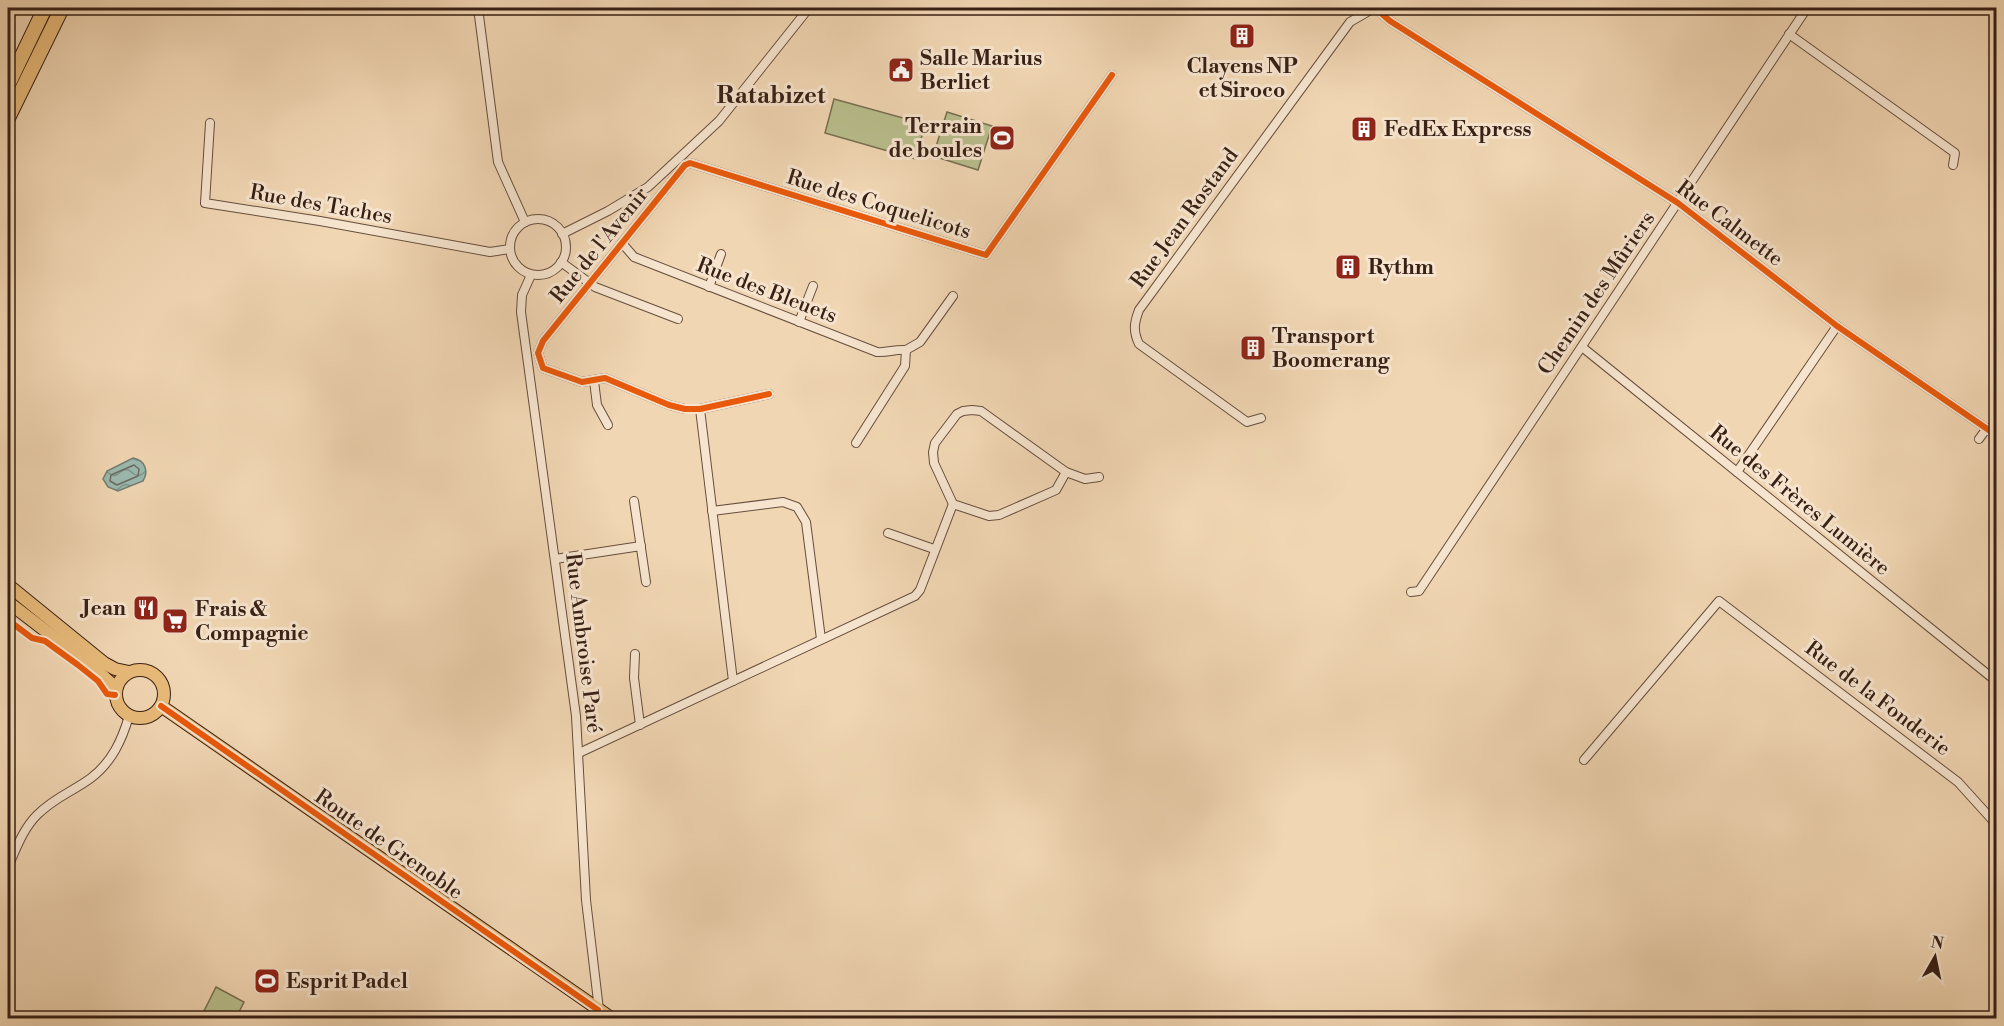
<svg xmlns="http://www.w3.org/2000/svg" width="2004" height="1026" viewBox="0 0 2004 1026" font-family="'Libre Bodoni',serif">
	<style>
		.pitch { fill: #b9be8d; stroke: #786f52; stroke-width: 1.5 }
		.water { fill: url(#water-waves); stroke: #737c72; stroke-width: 1.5 }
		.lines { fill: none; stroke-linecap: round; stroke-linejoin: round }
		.shore { stroke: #6a6c62; stroke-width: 1.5 }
		.minor-casing { stroke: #664e3d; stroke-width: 10 }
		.primary-casing { stroke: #382016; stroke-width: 14 }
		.trunk-casing { stroke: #382016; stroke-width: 16 }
		.minor { stroke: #f6e4ce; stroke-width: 8 }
		.primary { stroke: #e8bb7a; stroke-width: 12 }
		.trunk { stroke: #e8bb7a; stroke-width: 14 }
		.cycleway-casing { stroke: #f6e4ce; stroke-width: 10 }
		.cycleway { stroke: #e8590c; stroke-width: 6 }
		.labels { text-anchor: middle; stroke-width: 6; stroke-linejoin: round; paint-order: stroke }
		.poi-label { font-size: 21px; font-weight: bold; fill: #382016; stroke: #f6e4ce; text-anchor: start }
		.street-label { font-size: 21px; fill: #382016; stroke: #f6e4ce }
		.quarter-label { font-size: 24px; font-weight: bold; fill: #382016; stroke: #f6e4ce }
	</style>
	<defs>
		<pattern id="water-waves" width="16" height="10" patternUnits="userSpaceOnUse" patternTransform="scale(1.5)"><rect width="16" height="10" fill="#9bb9af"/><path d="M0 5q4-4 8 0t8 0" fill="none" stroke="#7f968d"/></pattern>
	</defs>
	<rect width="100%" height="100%" fill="#f1d6b3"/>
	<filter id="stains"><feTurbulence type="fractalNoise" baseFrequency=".00333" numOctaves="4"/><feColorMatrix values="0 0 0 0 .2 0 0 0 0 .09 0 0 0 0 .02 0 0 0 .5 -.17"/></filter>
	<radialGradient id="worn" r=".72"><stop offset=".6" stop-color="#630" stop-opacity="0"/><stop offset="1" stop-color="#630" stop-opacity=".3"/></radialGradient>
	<g class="pitch">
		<path d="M834,99L925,124L916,159L825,133Z"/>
		<path d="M947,112L992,126L978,170L933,156Z"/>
		<path d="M216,987L244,1002L236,1018H218L204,1011Z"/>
	</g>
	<path class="water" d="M133,458C145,460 149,471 143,481L118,491L108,487L103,479L107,471Z"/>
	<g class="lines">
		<path class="shore" d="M134,465L139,469L138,476L117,485L110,481L111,475Z"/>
		<g class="minor-casing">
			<g id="minor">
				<path d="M478,8L498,162L525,222"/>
				<path d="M1378,8L1382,14L1390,21L1678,203L1837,326L1996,435"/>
				<path d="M8,18L16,8"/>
				<path d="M1789,34L1955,153L1953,165"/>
				<path d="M210,123L205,203L320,221L490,252L510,249"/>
				<circle cx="538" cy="247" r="28"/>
				<path d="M562,234L608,211L648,187L719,121L809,8"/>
				<path d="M622,243L634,257L877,352C887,353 895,349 906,350"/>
				<path d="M561,262L595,287L678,319"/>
				<path d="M531,275L522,295L521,312L576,716L586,900L600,1018"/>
				<path d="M709,287L721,254"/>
				<path d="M799,322L813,286"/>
				<path d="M1582,347L1996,681"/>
				<path d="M594,381L597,405L608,425"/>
				<path d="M8,389L10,410L8,434"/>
				<path d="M769,394L700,409H685L669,405L605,378L582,382L543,368L538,353L543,341L685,165L690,163L986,255L1112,75"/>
				<path d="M700,409L733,681"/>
				<path d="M1261,418L1247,422L1139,344C1133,331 1134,323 1139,310L1350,22L1374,8"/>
				<path d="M1979,439L1987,428"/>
				<path d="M856,443L905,366L906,350L920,342L953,296"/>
				<path d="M1737,472L1837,326"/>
				<path d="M634,501L646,582"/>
				<path d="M953,504L934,463L933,452L935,443L957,414L963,411L972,410L981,411L1066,472L1085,479L1099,477"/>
				<path d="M712,511L783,502L797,507L806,522L821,639"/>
				<path d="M888,533L934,549"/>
				<path d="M555,559L641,546"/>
				<path d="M1411,592L1419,591L1807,8"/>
				<path d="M635,654L634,678L640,725"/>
				<path d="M579,753L915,596L920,590L953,504L989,516L999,515L1056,490L1066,472"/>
				<path d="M1584,760L1719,601L1958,782L1996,824"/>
				<path d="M8,867C16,849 23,829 37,815C55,797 72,792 91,778C112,762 122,740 129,716"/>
			</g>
		</g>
		<g class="primary-casing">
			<g id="primary">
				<path d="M8,585L104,663L115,669L129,672"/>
				<path d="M8,602L94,668L116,688"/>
				<circle cx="140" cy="694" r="24"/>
				<path d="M161,706L611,1018"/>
			</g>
		</g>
		<g class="trunk-casing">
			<g id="trunk">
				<path d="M8,85L45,8"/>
				<path d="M8,118L62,8"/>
			</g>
		</g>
		<use href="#minor" class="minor"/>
		<use href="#primary" class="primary"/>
		<use href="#trunk" class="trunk"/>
		<g class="cycleway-casing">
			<g id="cycleway">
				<path d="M1378,8L1382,14L1390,21L1678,203L1837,326L1996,435"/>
				<path d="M769,394L700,409H685L669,405L605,378L582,382L543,368L538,353L543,341L685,165L690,163L986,255L1112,75"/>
				<path d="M8,620L32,638L45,641L78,665L98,681L107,694L115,695"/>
				<path d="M161,706L598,1010"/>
			</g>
		</g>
		<use href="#cycleway" class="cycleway"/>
	</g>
	<defs>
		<g id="building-square" transform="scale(1.35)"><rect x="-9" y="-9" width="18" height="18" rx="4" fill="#8f2418" stroke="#f6e4ce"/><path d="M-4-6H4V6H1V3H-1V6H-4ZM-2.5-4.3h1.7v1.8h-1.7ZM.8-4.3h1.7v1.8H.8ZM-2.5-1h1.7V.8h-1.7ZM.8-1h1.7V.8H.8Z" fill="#fff"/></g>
		<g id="civic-square" transform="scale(1.35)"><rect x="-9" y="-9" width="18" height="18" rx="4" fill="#8f2418" stroke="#f6e4ce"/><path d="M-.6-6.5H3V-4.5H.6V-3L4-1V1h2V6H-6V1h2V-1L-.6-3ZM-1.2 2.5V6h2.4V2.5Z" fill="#fff"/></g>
		<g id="stadium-square" transform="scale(1.35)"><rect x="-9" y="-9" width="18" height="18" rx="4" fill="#8f2418" stroke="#f6e4ce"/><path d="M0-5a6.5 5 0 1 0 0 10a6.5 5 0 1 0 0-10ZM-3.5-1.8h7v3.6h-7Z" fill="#fff"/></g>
		<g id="restaurant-square" transform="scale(1.35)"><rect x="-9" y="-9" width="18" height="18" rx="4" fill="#8f2418" stroke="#f6e4ce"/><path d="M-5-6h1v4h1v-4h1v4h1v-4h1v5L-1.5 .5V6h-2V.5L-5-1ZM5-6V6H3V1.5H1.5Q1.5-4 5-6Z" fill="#fff"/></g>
		<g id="supermarket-square" transform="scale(1.35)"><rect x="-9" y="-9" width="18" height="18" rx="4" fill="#8f2418" stroke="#f6e4ce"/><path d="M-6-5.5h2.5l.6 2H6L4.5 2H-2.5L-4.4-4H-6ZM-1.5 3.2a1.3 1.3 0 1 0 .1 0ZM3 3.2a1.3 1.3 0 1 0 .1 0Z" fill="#fff"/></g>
	</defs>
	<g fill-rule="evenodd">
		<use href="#building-square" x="1242" y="36"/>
		<use href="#civic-square" x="901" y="70"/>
		<use href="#building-square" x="1364" y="129"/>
		<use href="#stadium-square" x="1002" y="138"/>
		<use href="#building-square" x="1348" y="267"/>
		<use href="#building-square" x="1253" y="348"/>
		<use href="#restaurant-square" x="146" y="608"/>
		<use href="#supermarket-square" x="175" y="621"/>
		<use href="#stadium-square" x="267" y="981"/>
	</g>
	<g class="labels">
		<g class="poi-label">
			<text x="920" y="65">Salle Marius<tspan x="920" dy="24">Berliet</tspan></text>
			<text x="1242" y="73" text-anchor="middle">Clayens NP<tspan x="1242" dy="24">et Siroco</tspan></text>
			<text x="982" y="133" text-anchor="end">Terrain<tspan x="982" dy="24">de boules</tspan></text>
			<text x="1384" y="136">FedEx Express</text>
			<text x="1368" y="274">Rythm</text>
			<text x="1272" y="343">Transport<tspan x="1272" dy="24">Boomerang</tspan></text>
			<text x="126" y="615" text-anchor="end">Jean</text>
			<text x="195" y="616">Frais &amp;<tspan x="195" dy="24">Compagnie</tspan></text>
			<text x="286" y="988">Esprit Padel</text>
		</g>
		<g class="street-label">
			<text transform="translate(321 204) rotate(10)" y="7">Rue des Taches</text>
			<text transform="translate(879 204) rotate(17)" y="7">Rue des Coquelicots</text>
			<text transform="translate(1184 218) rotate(-54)" y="7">Rue Jean Rostand</text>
			<text transform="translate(1730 223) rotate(37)" y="7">Rue Calmette</text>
			<text transform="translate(599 245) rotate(-51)" y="7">Rue de l'Avenir</text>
			<text transform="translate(767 290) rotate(21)" y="7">Rue des Bleuets</text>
			<text transform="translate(1596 293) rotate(-56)" y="7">Chemin des Mûriers</text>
			<text transform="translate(1800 500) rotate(39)" y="7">Rue des Frères Lumière</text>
			<text transform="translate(584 643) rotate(83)" y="7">Rue Ambroise Paré</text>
			<text transform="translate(1878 698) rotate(37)" y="7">Rue de la Fonderie</text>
			<text transform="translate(389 844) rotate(35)" y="7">Route de Grenoble</text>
		</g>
		<g class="quarter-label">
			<text x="771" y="103">Ratabizet</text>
		</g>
	</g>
	<rect width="2004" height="1026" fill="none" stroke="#f1d6b3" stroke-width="30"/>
	<rect x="9" y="9" width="1986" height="1008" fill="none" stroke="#382016" stroke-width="3"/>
	<rect x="15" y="15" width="1974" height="996" fill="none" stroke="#382016" stroke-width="1.5"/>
	<g transform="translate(1935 957) rotate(9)" stroke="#f6e4ce" stroke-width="4.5" paint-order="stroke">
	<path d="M0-4.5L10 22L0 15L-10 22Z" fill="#382016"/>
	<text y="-9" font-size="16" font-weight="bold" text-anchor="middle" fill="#382016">N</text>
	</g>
	<rect width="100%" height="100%" filter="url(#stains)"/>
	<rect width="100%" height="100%" fill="url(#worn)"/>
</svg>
